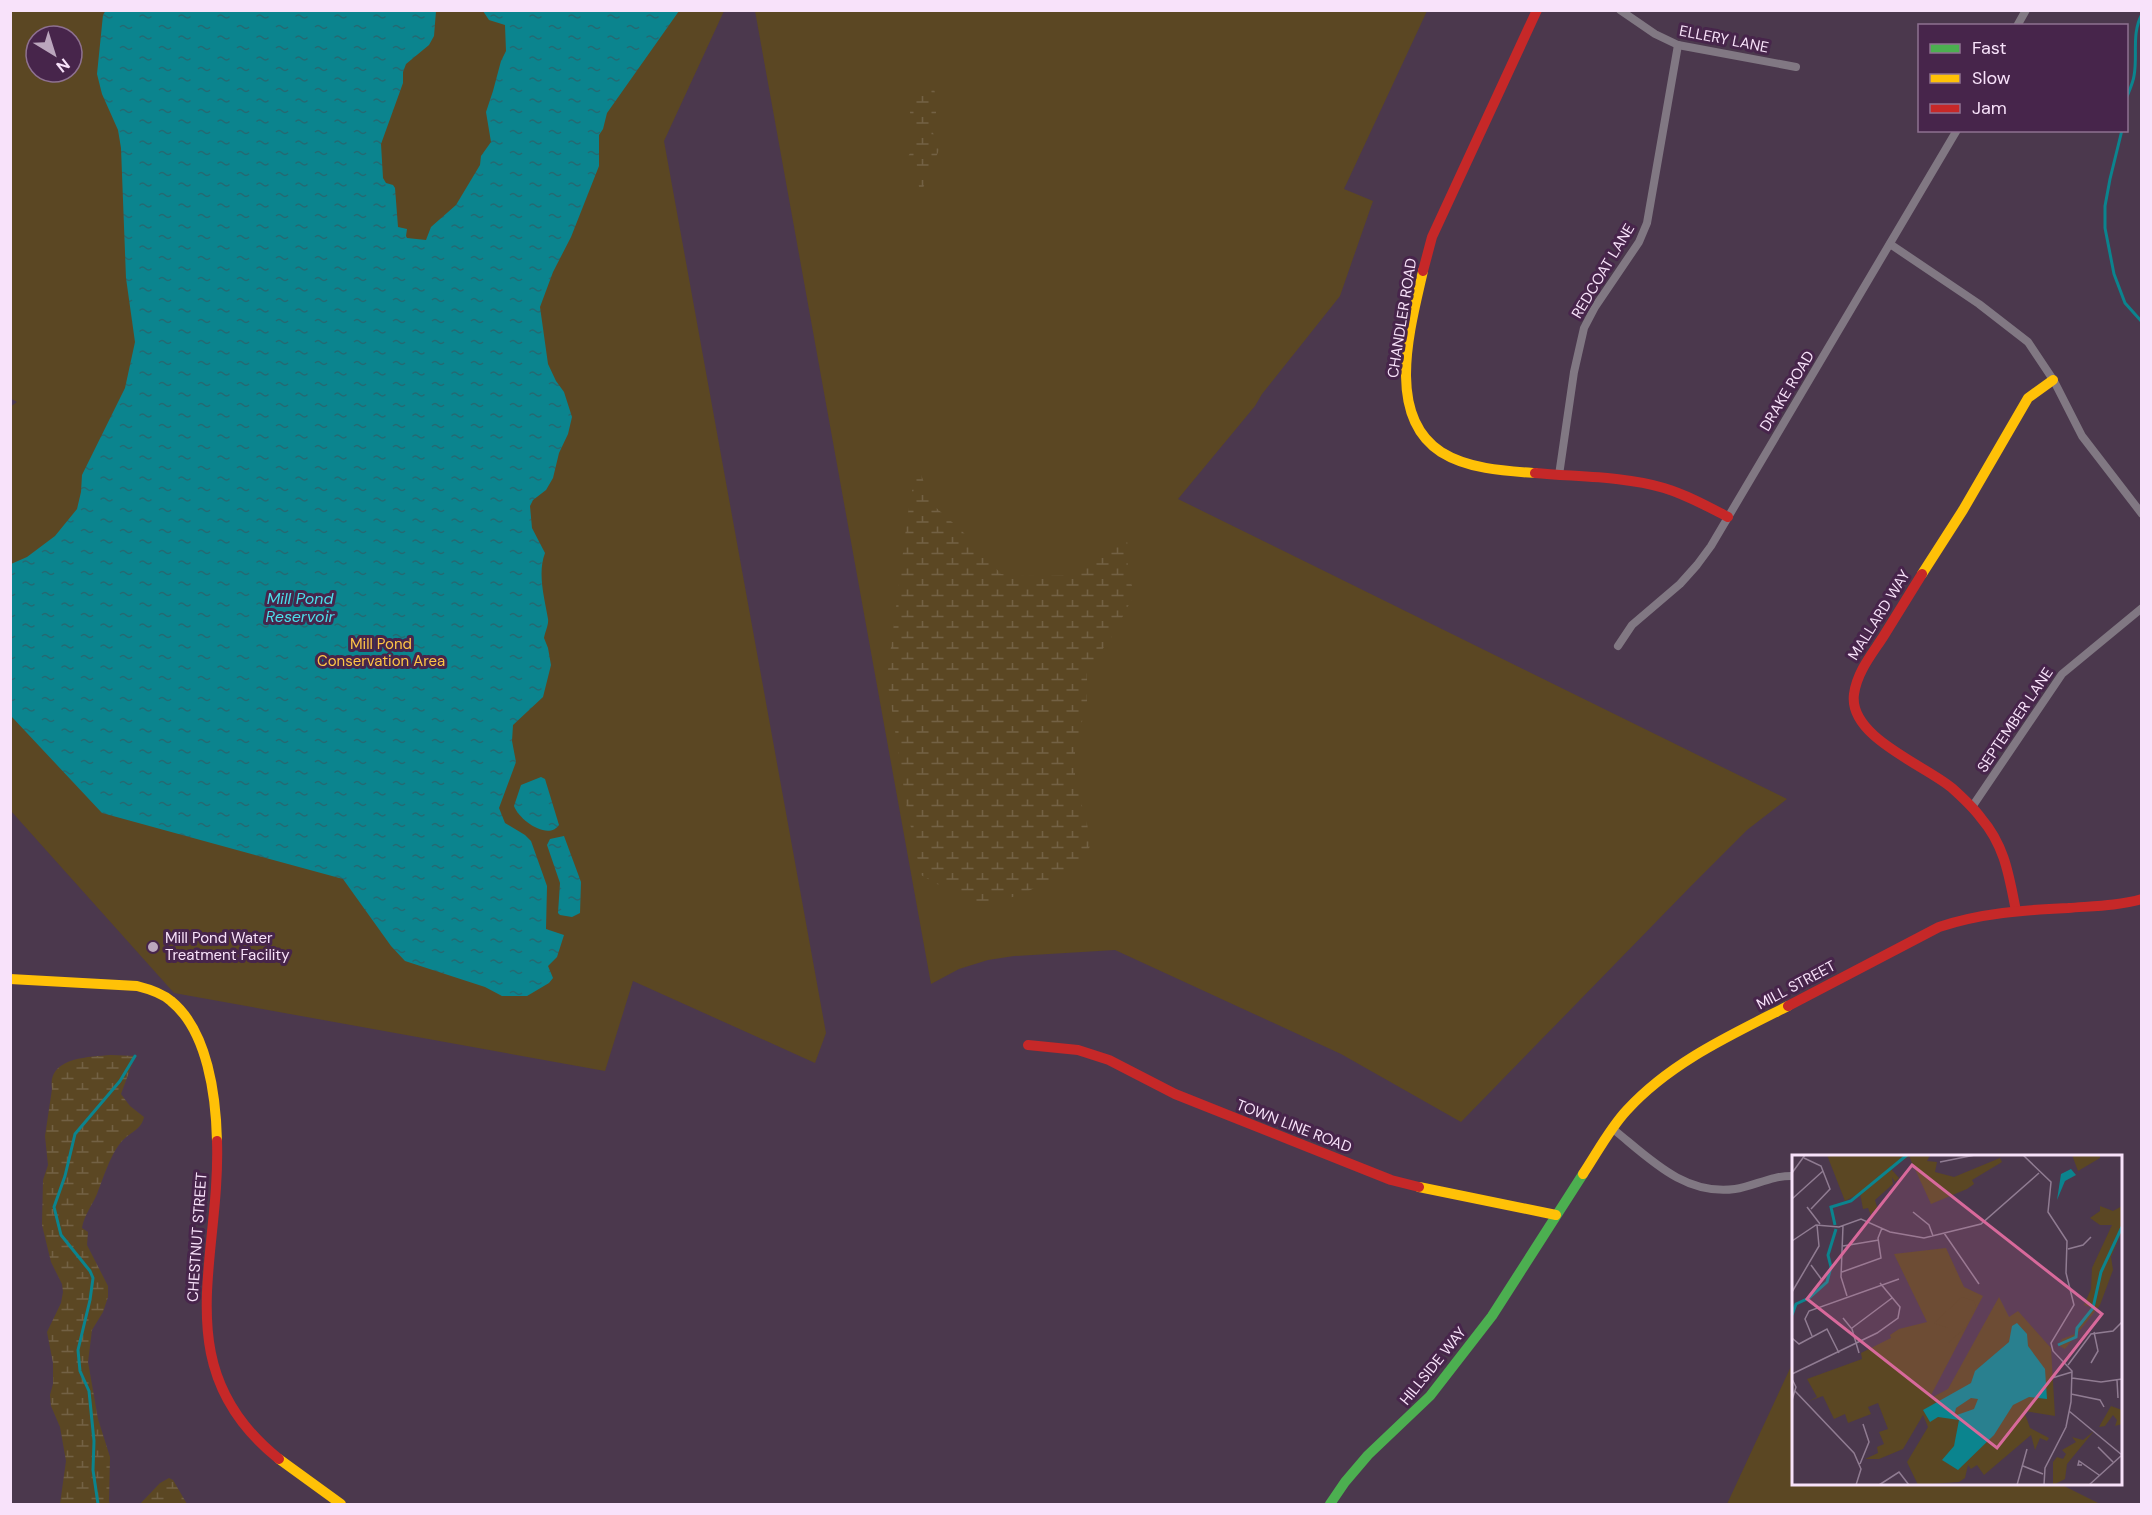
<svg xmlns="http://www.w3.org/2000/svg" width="2152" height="1515" viewBox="0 0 2152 1515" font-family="'DM Sans',sans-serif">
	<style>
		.green { fill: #5b4723; fill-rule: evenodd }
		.wetland { fill: url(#wetland-marsh) }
		.water { fill: url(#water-ripples) }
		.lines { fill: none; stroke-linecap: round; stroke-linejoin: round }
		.stream { stroke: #0b848e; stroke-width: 3 }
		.street { stroke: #817883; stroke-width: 8 }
		.fast { stroke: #4caf50; stroke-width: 10 }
		.slow { stroke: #ffc107; stroke-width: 10 }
		.jam { stroke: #c62828; stroke-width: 10 }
		.poi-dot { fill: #bba6bd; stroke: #47254b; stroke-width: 2 }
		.labels { text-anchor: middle; stroke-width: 6; stroke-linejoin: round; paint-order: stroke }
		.street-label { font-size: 15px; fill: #f8e2fa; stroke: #47254b }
		.park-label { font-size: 15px; fill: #ffc445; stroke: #47254b }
		.poi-label { font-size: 15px; fill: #f8e2fa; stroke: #47254b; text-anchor: start }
		.water-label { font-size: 16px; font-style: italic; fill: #4cdeea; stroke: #47254b }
		.inset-river { fill: none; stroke: #0b848e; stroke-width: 3 }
		.inset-road { fill: none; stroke: #907c92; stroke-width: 1.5 }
		.view { fill: #d8699b; fill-opacity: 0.15; stroke: #d8699b; stroke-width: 3 }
		.inset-edge { fill: none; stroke: #f8e2fa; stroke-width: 3 }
	</style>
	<defs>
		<pattern id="wetland-marsh" width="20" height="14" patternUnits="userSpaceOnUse" patternTransform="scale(1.5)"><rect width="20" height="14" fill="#5b4723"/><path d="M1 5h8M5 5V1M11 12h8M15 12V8" fill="none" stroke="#736144"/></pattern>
		<pattern id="water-ripples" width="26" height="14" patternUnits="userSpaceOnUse" patternTransform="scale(1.5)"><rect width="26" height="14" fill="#0b848e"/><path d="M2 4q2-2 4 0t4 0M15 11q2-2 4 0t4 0" fill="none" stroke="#246a73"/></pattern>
	</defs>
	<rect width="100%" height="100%" fill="#4b384d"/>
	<g class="green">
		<path d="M11,11H724L664,141L826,1033L815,1063L633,981L605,1071L174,993L11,811L10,407L17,402L10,398ZM36,36H72V72H36Z"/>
		<path d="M755,11H1427L1344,189L1373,201L1340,296L1262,394L1255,406L1178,499L1787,799L1747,830L1691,886L1461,1122L1341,1054L1115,950L1014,956L988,960L959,969L931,984Z"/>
		<path d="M1793,1362L1794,1484H2060L2100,1504H1727Z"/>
	</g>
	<g class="wetland">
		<path d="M927,85H933L935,93L936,113L931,127L939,150L923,188L919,187L916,158L909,160L908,157L917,139C910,111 902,106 927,85Z"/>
		<path d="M917,464L932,504L962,531L1001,574L1025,576L1075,575L1127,531L1128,576L1135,593L1113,635L1087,670V703L1075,748V780L1092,843L1078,867L1018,896L973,904L921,875L907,809L887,678L908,513Z"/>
		<path d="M111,1055L135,1056L121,1094L130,1106L144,1117C141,1130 132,1131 123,1140C111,1152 103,1179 97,1194C92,1206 84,1215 82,1228L88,1232L87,1245L108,1286V1297L103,1312L92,1330L88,1362L98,1419L110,1457L109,1501L110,1504H60L66,1461L60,1427L51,1406L50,1395L53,1384V1363L47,1332L61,1303L63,1292L62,1284L51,1262L42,1225L43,1180L48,1165L45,1136L52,1089C47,1057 89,1057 111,1055Z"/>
		<path d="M169,1478L173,1480L187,1504H140L160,1483Z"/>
	</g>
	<g class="water">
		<path d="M106,10L436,11L434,36L429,45L406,64L403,72V83L381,144L383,178L386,183L393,185L395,188L398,227L407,229L406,236L407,238L426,240L431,227L456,205L480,165L481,156L491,142L486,112L493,91L501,61L506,51L505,25L489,20L483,11H679L607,113L603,129L599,135V166L571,237L553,272L540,307L548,364L556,381L564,392L572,417L568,434L559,453L553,478L546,490L533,500L530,506L532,528L545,553C537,574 545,600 548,619C549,624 545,632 544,638L548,648L551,665L543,697L513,725L512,741L516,762L499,808L505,823L525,835L531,841L547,886L546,929L564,935L557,957L548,966L553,978L549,983L527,996H502L485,987L405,961L391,946L343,879L102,813L11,716V564L27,557L55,536L77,509L81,492L82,475L125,388L135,342L126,278L121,148L118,130L102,94L97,74L103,15Z"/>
		<path d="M541,777L545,779L559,825C548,841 519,820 514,806L521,785Z"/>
		<path d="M564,836L581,882L580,913L572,917L560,915L558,913L560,883L547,845L550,839Z"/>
	</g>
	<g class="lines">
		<g class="stream">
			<path d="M2126,99C2129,91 2133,83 2134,76C2138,56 2131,34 2142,14"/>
			<path d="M2122,130L2110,179L2105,206V228L2114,274L2125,303L2142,322"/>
			<path d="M98,1504L93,1470L94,1441L89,1391L80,1371L78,1350L90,1300L93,1278L90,1271L61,1235L54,1207L65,1176L75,1134L120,1081L135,1056"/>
		</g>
		<g class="street">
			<path d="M1620,10L1655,34L1678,45L1796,67"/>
			<path d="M2017,26L2026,10"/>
			<path d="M1890,244L1979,304L2028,342L2054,381L2082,436L2142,514"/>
			<path d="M1559,475L1574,372L1584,328L1595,307L1639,242L1647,223L1678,45"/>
			<path d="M1618,646L1632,625L1680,584L1697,565L1711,546L1957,130"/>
			<path d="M1972,807L2062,674L2142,608"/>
			<path d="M1613,1129C1649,1158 1684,1196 1735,1189C1755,1186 1772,1175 1794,1176"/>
		</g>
		<path class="fast" d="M1330,1504L1345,1482L1368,1455L1430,1396L1492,1316L1583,1174"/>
		<g class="slow">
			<path d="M1423,271C1411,325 1384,415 1441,452C1468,469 1504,471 1535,473"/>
			<path d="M1922,574L1963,510L2028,398L2053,380"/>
			<path d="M10,979L137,986C149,989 162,993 171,1001C208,1031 216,1097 217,1141"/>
			<path d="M1583,1174C1597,1153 1610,1128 1627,1110C1671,1062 1731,1035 1788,1006"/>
			<path d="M1419,1187L1556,1215"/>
			<path d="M279,1459L341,1504"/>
		</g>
		<g class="jam">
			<path d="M1423,271L1432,237L1537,10"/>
			<path d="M1535,473C1577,477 1623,476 1664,488C1687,495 1707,506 1728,517"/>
			<path d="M1922,574C1909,595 1896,616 1883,637C1872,654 1857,672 1854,694C1848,737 1925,765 1952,788C1962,797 1973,807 1981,818C2005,846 2009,876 2016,911"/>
			<path d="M1788,1006L1939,927C1981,913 2024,910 2068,908C2093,906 2118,906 2142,899"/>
			<path d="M1028,1045L1078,1050L1109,1060L1175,1094L1391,1180L1419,1187"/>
			<path d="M217,1141C221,1261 165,1368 279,1459"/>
		</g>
	</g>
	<circle class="poi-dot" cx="153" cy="947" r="6"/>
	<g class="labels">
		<g class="street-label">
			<text transform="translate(1724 39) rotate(11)" y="5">ELLERY LANE</text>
			<text transform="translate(1603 271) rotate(-59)" y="5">REDCOAT LANE</text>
			<text transform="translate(1402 318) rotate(-81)" y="5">CHANDLER ROAD</text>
			<text transform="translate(1787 391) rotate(-59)" y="5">DRAKE ROAD</text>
			<text transform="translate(1879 615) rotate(-58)" y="5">MALLARD WAY</text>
			<text transform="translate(2015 720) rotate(-56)" y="5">SEPTEMBER LANE</text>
			<text transform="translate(1796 985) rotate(-28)" y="5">MILL STREET</text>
			<text transform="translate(1294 1126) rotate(21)" y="5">TOWN LINE ROAD</text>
			<text transform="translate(197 1237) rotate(-86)" y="5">CHESTNUT STREET</text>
			<text transform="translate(1433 1366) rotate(-51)" y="5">HILLSIDE WAY</text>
		</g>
		<g class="park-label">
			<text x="381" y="649">Mill Pond<tspan x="381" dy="17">Conservation Area</tspan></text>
		</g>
		<g class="poi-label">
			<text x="165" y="943">Mill Pond Water<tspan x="165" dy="17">Treatment Facility</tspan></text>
		</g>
		<g class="water-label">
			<text x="300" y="604">Mill Pond<tspan x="300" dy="18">Reservoir</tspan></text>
		</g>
	</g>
	<g transform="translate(1792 1155)">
		<rect width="330" height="330" fill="#4b384d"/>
		<path d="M35,0H138L135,6L145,7L143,17L162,22L208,3L210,7L180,25L182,29L175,34L139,49L117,1L99,14L107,23L103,27L100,22L101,29L83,45L86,55L80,57L81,65L76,53L71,54L68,38L53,46ZM154,93L172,132L191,141L137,244L156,234L207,142L217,162L226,156L259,193L263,261L232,256L238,273L257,283L255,286L248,283L243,295L239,280L192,320L185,310L179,314L176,310L173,323L167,327L126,330L115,307L136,272L131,260L111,294L87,304H73L86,298L85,292L92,289L87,277L96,274L86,248L76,252L79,259L56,268L53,259L42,264L31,241L17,246L25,242L15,224L70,204L69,198L99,183L98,180L107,174L135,167L102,99Z" fill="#5b4723"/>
		<path d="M280,0H308V3L286,16ZM308,51L321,56L330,51V76L319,102L321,115L308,150L273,194L266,190L270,184L283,179L299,152L292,150L299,134L300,113L320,70H308L298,63L308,56ZM170,142L182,146L184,152L174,172L156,188V173L142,168ZM319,251L330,255V269L323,271L325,265L321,260L313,271L307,272ZM302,276L275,309L273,324L261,330V307L265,302L271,304L274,299L270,295L284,287L280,282L291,285Z" fill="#5b4723"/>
		<path d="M279,14L284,20L273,26L265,45L269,19ZM225,168L235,179L236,191L253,214L255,244L237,242L221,250L202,280L166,315L150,305L162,291L167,265L146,262L138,267L131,255L179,228L183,216L217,187L220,171ZM179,243L186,244L182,254L162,261L164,253Z" fill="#0b848e" fill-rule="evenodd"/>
		<path class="inset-river" d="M43,70L39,52L59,46L115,0M0,160L4,149L17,143L35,127L39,112L36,100L44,74M266,190L284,182L285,173L301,153L309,117L330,72"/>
		<path class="inset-road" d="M231,0L259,27L256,57L275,86L274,118L282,150L259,188L261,196L280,216L279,247L274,272L253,313L252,330M12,3L29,11L38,34L19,54M148,7L183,0M0,18L13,0M0,44L31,16M15,52L28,69M121,57L137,70L141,81M51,71L49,122L55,141M152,78L187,129M0,86L24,70L47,72L69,64L98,77L132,83L189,69L247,18M51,91L87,85M276,94L291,90L299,82M19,110L30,125M50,117L89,103L86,83L90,73M0,137L27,91L25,70M51,163L60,174L67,198M60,173L100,143M20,181L13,164L17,156L107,124M0,183L7,189L35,174L47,198M299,208L306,196L302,177M276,210L299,179L321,176L330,167M0,219L85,178L106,163L108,152L88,128M260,223L280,217M280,223L309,227L330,224M0,224L4,232L0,245M325,225L326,243M3,236L62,298L69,314L64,330M279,239L308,245L312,252M277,256L330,300M306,292L321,307M68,309L77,287L71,269M290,310H286L287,306L307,320M231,311L251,319M87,330L107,317L117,330M225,330L235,294M297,330L330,300"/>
		<path class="view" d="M120,10L310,159L205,293L15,144Z"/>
		<rect width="330" height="330" class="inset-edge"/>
	</g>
	<rect width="2152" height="1515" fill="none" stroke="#f8e2fa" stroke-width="24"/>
	<rect x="1918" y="24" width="210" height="108" fill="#47254b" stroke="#8e7191" stroke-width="1.5"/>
	<rect x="1930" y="44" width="30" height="9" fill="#4caf50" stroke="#8e7191" stroke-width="1.5"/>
	<text x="1972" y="54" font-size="18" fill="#f8e2fa">Fast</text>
	<rect x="1930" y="74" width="30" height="9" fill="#ffc107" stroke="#8e7191" stroke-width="1.5"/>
	<text x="1972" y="84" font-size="18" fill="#f8e2fa">Slow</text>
	<rect x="1930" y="104" width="30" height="9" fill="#c62828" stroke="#8e7191" stroke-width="1.5"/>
	<text x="1972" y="114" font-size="18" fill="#f8e2fa">Jam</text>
	<g transform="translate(54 54) rotate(142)"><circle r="28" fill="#47254b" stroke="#8e7191" stroke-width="1.5"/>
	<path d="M0-4.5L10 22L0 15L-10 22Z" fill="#bba6bd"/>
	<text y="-9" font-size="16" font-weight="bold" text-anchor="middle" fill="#f8e2fa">N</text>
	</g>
</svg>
